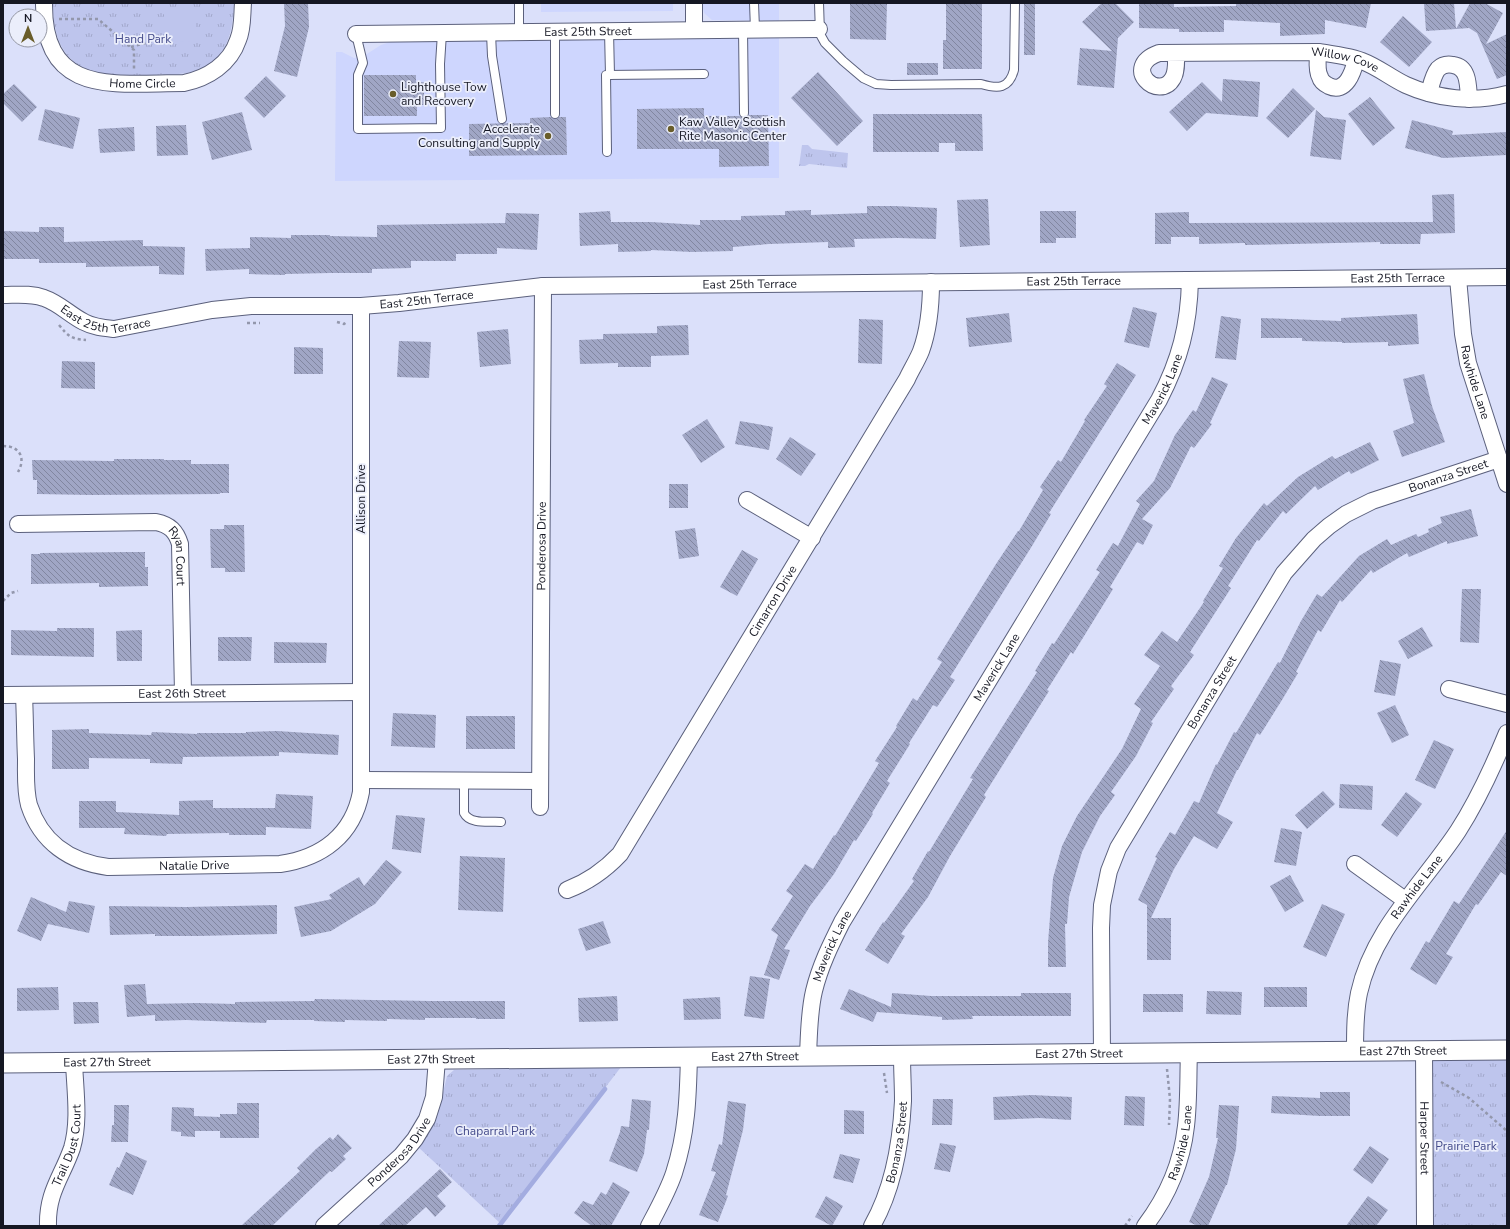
<svg xmlns="http://www.w3.org/2000/svg" width="1510" height="1229" viewBox="0 0 1510 1229" font-family="'Nunito Sans',sans-serif">
	<style>
		.built { fill: #ced6fe }
		.park { fill: url(#park-tufts) }
		.garden { fill: #bec5ed }
		.lines { fill: none; stroke-linecap: round; stroke-linejoin: round }
		.stream { stroke: #a3ace0; stroke-width: 4.5 }
		.building { fill: url(#building-back-hatch) }
		.service-casing { stroke: #5b607c; stroke-width: 10 }
		.minor-casing { stroke: #5b607c; stroke-width: 18 }
		.tertiary-casing { stroke: #5b607c; stroke-width: 21 }
		.path { stroke: #9397ac; stroke-width: 2.5; stroke-dasharray: 3 3; stroke-linecap: butt }
		.service { stroke: #fff; stroke-width: 8 }
		.minor { stroke: #fff; stroke-width: 16 }
		.tertiary { stroke: #fff; stroke-width: 19 }
		.poi-dot { fill: #695d2a; stroke: #ebeefb; stroke-width: 1.5 }
		.labels { text-anchor: middle; stroke-width: 3.5; stroke-linejoin: round; paint-order: stroke }
		.street-label { font-size: 12px; fill: #151723; stroke: #ebeefb }
		.park-label { font-size: 12px; fill: #444b8b; stroke: #ebeefb }
		.poi-label { font-size: 12px; fill: #151723; stroke: #ebeefb; text-anchor: start }
	</style>
	<defs>
		<pattern id="park-tufts" width="24" height="20" patternUnits="userSpaceOnUse"><rect width="24" height="20" fill="#bec5ed"/><path d="M3 7l-1-3M5 7V3M7 7l1-3M15 17l-1-3M17 17v-4M19 17l1-3" fill="none" stroke="#a2a8cb"/></pattern>
		<pattern id="building-back-hatch" width="6" height="6" patternUnits="userSpaceOnUse"><rect width="6" height="6" fill="#a0a6c5"/><path d="M-1 5l2 2M0 0l6 6M5-1l2 2" fill="none" stroke="#8186a0"/></pattern>
	</defs>
	<rect width="100%" height="100%" fill="#dbe0fa"/>
	<g class="built">
		<path d="M541,3H673V11L541,12Z"/>
		<path d="M702,3H779V21L712,20L704,13Z"/>
		<path d="M779,38V178L335,181L336,52H342L354,58L362,57L381,45L390,42Z"/>
	</g>
	<g class="park">
		<path d="M53,3H234C233,36 225,66 187,73C176,75 164,74 153,75C137,75 120,75 104,74C64,67 53,40 53,3Z"/>
		<path d="M802,145H808L812,149L848,153L847,168L809,164L805,166H799Z"/>
		<path d="M1424,1050H1507V1226H1425Z"/>
		<path d="M621,1067L501,1224L417,1146L440,1105L447,1076L454,1070Z"/>
	</g>
	<g class="garden">
		<path d="M164,8L196,9V42L164,41Z"/>
		<path d="M504,1131H520L521,1148H504Z"/>
	</g>
	<g class="lines">
		<path class="stream" d="M499,1226L605,1089"/>
	</g>
	<g class="building">
		<path d="M284,3H308L309,27L297,77L274,71L285,26Z"/>
		<path d="M850,3H887L886,40L850,39Z"/>
		<path d="M946,3H982V69H943V40H946Z"/>
		<rect x="1024" y="3" width="11" height="52"/>
		<path d="M1102,3H1115L1134,22L1118,38L1114,88L1077,85L1080,48L1112,51L1082,22Z"/>
		<path d="M1139,3H1174V7L1236,6V3H1273V4L1371,3L1366,28L1325,20V34L1280,36V23L1224,20V32H1179V29L1139,28Z"/>
		<path d="M1424,3H1454L1456,29L1426,31Z"/>
		<path d="M1470,3H1485L1503,13L1486,44L1507,34V75L1497,79L1477,33L1469,28L1456,29Z"/>
		<path d="M1403,16L1432,42L1409,67L1380,42Z"/>
		<rect x="907" y="63" width="31" height="12"/>
		<path d="M818,72L863,121L837,146L791,98Z"/>
		<path d="M364,75H416V82H424V105H417V116H364Z"/>
		<path d="M266,76L286,96L264,118L244,98Z"/>
		<path d="M1223,79L1260,82L1258,117L1206,113L1187,131L1169,112L1202,82L1222,102Z"/>
		<path d="M14,84L37,107L22,122L3,103V94Z"/>
		<path d="M1293,88L1315,109L1288,138L1266,118Z"/>
		<path d="M1370,97L1395,128L1373,146L1348,114Z"/>
		<path d="M704,108V116H739L744,118L749,115H768L769,166L719,167V149H637V109Z"/>
		<path d="M45,109L80,118L73,149L38,140Z"/>
		<path d="M1316,110L1324,117L1346,120L1341,160L1310,156Z"/>
		<path d="M242,112L252,150L212,160L202,122Z"/>
		<path d="M873,114H982L983,151H955V143H939V152H873Z"/>
		<path d="M551,117L555,119L559,117H566L567,155L469,156V124L530,123V118Z"/>
		<path d="M1412,120L1453,131L1452,135L1507,132V155L1443,158L1405,148Z"/>
		<path d="M186,125L188,155L157,156L156,126Z"/>
		<path d="M134,127L135,151L100,153L98,129Z"/>
		<path d="M1454,194L1455,233L1421,234L1420,244H1380V242L1245,245V243L1199,244V237H1171V244H1155V213L1189,212V223L1433,222L1432,195Z"/>
		<path d="M988,199L990,245L960,247L957,200Z"/>
		<path d="M867,206H894L937,208L936,239L897,238L854,239L855,247L828,248V242L769,244L733,247V251L692,252L651,250V251L618,252V244L580,246L579,213L610,211L611,222H651L700,225V220H741V216L785,215V211L811,210V215L867,213Z"/>
		<path d="M1040,211H1076V238H1056V243H1040Z"/>
		<path d="M506,213L539,214L537,250L497,248V254H456V261H411V268L372,269V273H330L285,274V275L249,274V269L206,271L205,249L250,248V237L291,238V235H330V236L377,237V225L505,223Z"/>
		<path d="M39,227H64V242L143,240V246L185,247L184,275L159,274V266L86,267V263H39V259H3V231L39,232Z"/>
		<path d="M1133,307L1157,313L1149,348L1124,342Z"/>
		<path d="M1009,313L1012,342L969,347L966,318Z"/>
		<path d="M1417,314L1419,344L1388,346V342L1342,343V342L1302,341V338H1261V318L1341,321V318Z"/>
		<path d="M1221,316L1241,319L1236,360L1215,358Z"/>
		<path d="M859,319L883,320L882,364L858,363Z"/>
		<path d="M688,325L689,355L651,356V367H618V363L580,364L579,340L603,339V334L657,333V326Z"/>
		<path d="M508,329L511,364L480,367L477,332Z"/>
		<path d="M399,341L431,342L429,378L397,377Z"/>
		<path d="M294,347L323,348V374H294Z"/>
		<path d="M62,361L95,362V389L61,388Z"/>
		<path d="M1117,363L1136,375L1049,513L1051,514L1032,546L950,677L955,680L937,707L933,705L909,743L910,744L887,781L890,783L872,813L873,814L856,841L854,840L834,874L810,906L784,949L790,950L779,980L764,975L778,935L771,930L793,896L786,891L805,864L813,869L834,835L835,836L879,763L875,761L897,727L896,726L913,698L917,701L942,662L937,659L996,564L1018,531H1019L1043,490L1040,487L1058,460L1061,462L1085,421L1084,420L1107,386L1104,384Z"/>
		<path d="M1424,374L1432,406L1445,442L1402,457L1393,431L1414,423L1403,379Z"/>
		<path d="M1212,377L1228,384L1210,423L1212,424L1194,448L1191,446L1170,488L1142,519L1153,525L1143,545L1137,542L1110,587L1113,589L1073,654L1071,652L1047,690L1049,691L984,795L986,797L950,856L928,897L901,934L905,936L888,964L865,950L883,922L884,923L914,881L912,879L928,851L929,852L973,779L970,778L1037,672L1035,671L1052,643L1054,644L1100,572L1096,570L1113,543L1118,546L1140,504L1136,501L1154,481L1175,435L1193,410L1196,412Z"/>
		<path d="M707,419L725,447L701,463L682,435Z"/>
		<path d="M740,421L773,427L769,450L735,444Z"/>
		<path d="M790,437L816,454L801,476L776,459Z"/>
		<path d="M1370,442L1379,460L1351,474L1349,471L1318,490L1315,486L1286,514L1283,511L1259,541L1257,540L1228,586L1231,588L1190,652L1194,655L1171,686L1174,689L1151,722L1153,723L1136,756L1111,792L1115,795L1100,816L1082,852L1069,897L1067,924H1065L1066,967H1048V943L1053,878L1062,846L1077,816L1122,749L1141,709L1134,704L1160,666L1144,655L1162,631L1177,642L1204,602L1203,601L1223,568L1219,566L1236,538L1264,503L1267,506L1298,477L1332,456L1335,459Z"/>
		<path d="M114,459H164V460H191V464H229V493H220V494L91,495L37,494V480H33L32,460L114,461Z"/>
		<rect x="669" y="484" width="19" height="24"/>
		<path d="M1471,509L1478,536L1447,544V541L1409,557L1407,553L1373,573L1371,570L1342,602L1340,600L1321,632L1318,630L1296,672L1298,673L1282,700L1260,735L1257,733L1238,770H1237L1217,813L1233,822L1217,849L1194,836L1174,869L1151,918H1171V960H1147V905L1138,900L1157,858L1155,857L1170,832L1175,835L1194,801L1199,803L1216,764L1217,765L1234,732L1236,733L1278,662L1280,663L1301,621L1317,594L1322,597L1359,556L1387,539L1391,545L1416,534L1418,537L1429,532L1428,529L1442,523L1440,517Z"/>
		<path d="M224,525H244L245,572H225V568H211L210,529H224Z"/>
		<path d="M695,528L699,556L679,559L675,531Z"/>
		<path d="M742,550L758,559L737,596L720,587Z"/>
		<path d="M128,552H145V567H148V586L99,587V583L31,584V554H40V553Z"/>
		<path d="M1462,589H1481L1479,643L1460,642Z"/>
		<path d="M1422,627L1433,646L1408,659L1398,641Z"/>
		<path d="M57,628H94V657L11,655V630L57,631Z"/>
		<path d="M142,630V661H117L116,631Z"/>
		<path d="M218,637H252L251,661H218Z"/>
		<path d="M274,642L327,643L326,663H274Z"/>
		<path d="M1380,660L1401,664L1395,696L1374,692Z"/>
		<path d="M1395,705L1409,735L1392,743L1377,713Z"/>
		<path d="M393,713L436,715L435,748L391,746Z"/>
		<rect x="466" y="716" width="49" height="33"/>
		<path d="M89,729V733L151,735L152,732L197,734V733H246V732L277,731L339,735L338,755L279,752V756L183,757L182,764L150,763V759L89,758V769H52V730Z"/>
		<path d="M1434,740L1454,749L1435,789L1415,780Z"/>
		<path d="M1340,784L1373,786L1372,810L1339,808Z"/>
		<path d="M1323,791L1335,804L1307,829L1295,815Z"/>
		<path d="M1406,792L1422,804L1397,837L1381,825Z"/>
		<path d="M276,794L313,796L311,829L266,827V835H229V833L167,834L166,836L124,834L125,828H79V801H116V812L179,815V801L213,800V808H275Z"/>
		<path d="M396,815L425,818L421,853L392,849Z"/>
		<path d="M1281,828L1302,832L1296,866L1274,862Z"/>
		<path d="M1507,830V876L1501,872L1478,905L1476,904L1446,954L1453,957L1436,985L1410,969L1426,941L1429,943L1454,901L1459,904Z"/>
		<path d="M460,856L505,858L503,912L458,910Z"/>
		<path d="M386,860L402,872L375,904L331,931L301,937L294,907L332,899L329,895L359,877L364,886Z"/>
		<path d="M1290,875L1304,901L1285,912L1270,886Z"/>
		<path d="M31,897L66,912L69,901L95,906L89,933L48,924L41,941L17,931Z"/>
		<path d="M1322,904L1345,914L1326,957L1303,947Z"/>
		<path d="M277,905V934L199,936H155V934L110,935L109,906L186,907Z"/>
		<path d="M603,921L611,943L586,951L578,929Z"/>
		<path d="M750,976L770,979L764,1019L744,1016Z"/>
		<path d="M145,984L147,1004L197,1003L235,1004V1002L314,1001L315,999L432,1001H505V1019H476V1018H425V1020L387,1019V1021L345,1020V1022L314,1021V1020H267L266,1023L186,1020L155,1021V1015L127,1017L124,985Z"/>
		<path d="M58,987L59,1010L17,1011V988Z"/>
		<rect x="1264" y="987" width="43" height="20"/>
		<path d="M849,989L891,1007L892,993L931,996H1021V993H1071V1016H972L973,1019L942,1020V1017L877,1012L873,1022L840,1009Z"/>
		<path d="M1207,991L1242,992L1241,1015L1206,1014Z"/>
		<rect x="1143" y="994" width="40" height="18"/>
		<path d="M617,996L618,1021L579,1022L578,998Z"/>
		<path d="M720,997L721,1019L684,1020L683,999Z"/>
		<path d="M73,1002H98L99,1023L74,1024Z"/>
		<path d="M1320,1092H1350V1116H1320L1271,1113L1272,1096L1320,1098Z"/>
		<path d="M1032,1095L1072,1097L1071,1120L1039,1118L994,1120L993,1097Z"/>
		<path d="M1125,1096L1145,1097L1144,1126L1124,1125Z"/>
		<path d="M632,1099L651,1101L649,1130H647L644,1154L637,1172L609,1161L620,1132L621,1126L629,1127Z"/>
		<path d="M933,1099H953L952,1125H932Z"/>
		<path d="M728,1101L746,1104L743,1130L726,1195L728,1196L718,1222L699,1215L716,1172L711,1171L719,1144L722,1145Z"/>
		<path d="M237,1103H259V1138H220V1131H195V1137L181,1136V1132L171,1131L172,1107L194,1108V1116L220,1117V1114H237Z"/>
		<path d="M114,1105H129L128,1142H111L112,1125H114Z"/>
		<path d="M1219,1105L1239,1106L1236,1149L1227,1185H1226L1208,1226H1198L1189,1222L1209,1177L1218,1138H1216Z"/>
		<path d="M844,1110L864,1111V1134H844Z"/>
		<path d="M338,1134L352,1148L343,1156L346,1159L332,1172L330,1171L272,1226H241L300,1171L297,1168L316,1149L330,1137L333,1140Z"/>
		<path d="M940,1143L956,1146L950,1172L934,1169Z"/>
		<path d="M1370,1146L1389,1159L1372,1184L1353,1170Z"/>
		<path d="M126,1152L147,1161L133,1195L109,1185L117,1167L119,1168Z"/>
		<path d="M840,1154L860,1159L853,1183L833,1178Z"/>
		<path d="M440,1169L452,1182L437,1196L446,1206L435,1217L426,1207L405,1226H378Z"/>
		<path d="M613,1182L630,1192L611,1226H592L574,1213L583,1201L593,1205L601,1192L606,1195Z"/>
		<path d="M826,1196L843,1206L832,1226L815,1217Z"/>
		<path d="M1368,1196L1388,1210L1376,1226H1346Z"/>
	</g>
	<g class="lines">
		<g class="service-casing">
			<g id="service">
				<path d="M519,3V32"/>
				<path d="M754,3L755,29"/>
				<path d="M819,3L820,34L825,43L843,61L863,78L876,84L891,85L981,84C998,89 1009,89 1014,70L1015,3"/>
				<path d="M743,29L744,113"/>
				<path d="M609,31L610,75"/>
				<path d="M555,32V114"/>
				<path d="M491,33L492,56L502,119"/>
				<path d="M356,34L363,63L358,75V129L441,128L440,64L442,33"/>
				<path d="M607,152L606,75L704,74"/>
				<path d="M464,780V813C470,825 490,821 501,822"/>
			</g>
		</g>
		<g class="minor-casing">
			<g id="minor">
				<path id="s1" d="M44,3C43,98 116,83 184,83C208,78 230,64 238,40C243,29 242,15 243,3"/>
				<path d="M694,3V30"/>
				<path id="s2" d="M356,34L819,29"/>
				<path d="M1318,52C1318,59 1316,70 1320,77C1321,81 1325,84 1329,86C1346,94 1353,72 1356,60"/>
				<path id="s3" d="M1176,53C1176,61 1177,71 1173,78C1159,103 1120,67 1159,53L1318,52C1333,54 1348,56 1362,61C1378,67 1391,78 1406,85C1437,99 1473,103 1507,94"/>
				<path d="M1429,93C1431,86 1433,75 1438,69C1442,65 1448,64 1453,65C1469,67 1468,86 1469,99"/>
				<path id="s4" d="M1458,278L1463,334L1468,363L1507,484"/>
				<path id="s5" d="M3,295C16,295 31,293 44,298C59,303 70,315 84,322C93,327 104,328 114,329L212,310L251,306H361L399,303L543,286L1507,277"/>
				<path d="M747,500L812,538"/>
				<path id="s6" d="M18,524L156,522C170,525 176,531 180,544L183,693"/>
				<path d="M1449,689L1507,704"/>
				<path id="s7" d="M3,695L361,692"/>
				<path id="s8" d="M24,695C25,716 25,738 26,759C26,774 25,790 29,805C41,842 70,862 108,867L280,864C322,858 353,835 361,792V306"/>
				<path d="M362,780L540,781"/>
				<path id="s9" d="M540,807L543,286"/>
				<path d="M1355,864L1405,900"/>
				<path id="s10" d="M567,890C588,882 604,871 620,854L907,379C911,370 917,361 921,351C929,329 931,305 931,282"/>
				<path id="s11" d="M1424,1050L1425,1226"/>
				<path id="s12" d="M1355,1051C1355,1031 1355,1012 1359,993C1373,929 1423,884 1458,831C1478,800 1493,767 1507,733"/>
				<path id="s13" d="M1102,1053L1101,928L1102,905L1109,871L1118,848L1284,573L1314,539L1329,526L1346,514L1372,501L1499,459"/>
				<path id="s14" d="M808,1056C809,1034 809,1012 814,991C820,966 831,944 842,922L1159,400C1180,360 1189,325 1190,280"/>
				<path id="s15" d="M48,1226C47,1192 62,1177 72,1148C80,1121 75,1090 74,1062"/>
				<path id="s16" d="M324,1226L401,1156L415,1139L427,1119L434,1097L437,1059"/>
				<path d="M649,1226C658,1209 668,1191 674,1173C687,1133 688,1097 689,1056"/>
				<path id="s17" d="M872,1226C893,1189 901,1143 903,1101C903,1086 902,1070 902,1055"/>
				<path id="s18" d="M1145,1226C1167,1197 1182,1162 1186,1126C1189,1101 1188,1076 1189,1052"/>
			</g>
		</g>
		<g class="tertiary-casing">
			<g id="tertiary">
				<path id="s19" d="M3,1063L1507,1050"/>
			</g>
		</g>
		<g class="path">
			<path d="M59,19H98L134,50V69"/>
			<path d="M131,47L156,40H164"/>
			<path d="M337,322L344,324L347,322"/>
			<path d="M247,323H260"/>
			<path d="M59,325C68,336 71,339 86,340"/>
			<path d="M3,446C20,446 26,458 18,472"/>
			<path d="M3,601L11,593L18,591"/>
			<path d="M1167,1069L1170,1099L1169,1125"/>
			<path d="M884,1073L887,1093"/>
			<path d="M1441,1082L1469,1098L1507,1131"/>
			<path d="M1125,1226L1132,1216"/>
		</g>
		<use href="#service" class="service"/>
		<use href="#minor" class="minor"/>
		<use href="#tertiary" class="tertiary"/>
	</g>
	<g class="poi-dot">
		<circle cx="393" cy="94" r="4"/>
		<circle cx="671" cy="129" r="4"/>
		<circle cx="548" cy="136" r="4"/>
	</g>
	<g class="labels">
		<g class="street-label">
			<text dy="4" stroke="none"><textPath href="#s2" startOffset="232">East 25th Street</textPath></text>
			<text dy="4" stroke="none"><textPath href="#s3" startOffset="281">Willow Cove</textPath></text>
			<text dy="4" stroke="none"><textPath href="#s1" startOffset="150">Home Circle</textPath></text>
			<text dy="4" stroke="none"><textPath href="#s5" startOffset="1406">East 25th Terrace</textPath></text>
			<text dy="4" stroke="none"><textPath href="#s5" startOffset="1082">East 25th Terrace</textPath></text>
			<text dy="4" stroke="none"><textPath href="#s5" startOffset="758">East 25th Terrace</textPath></text>
			<text dy="4" stroke="none"><textPath href="#s5" startOffset="434">East 25th Terrace</textPath></text>
			<text dy="4" stroke="none"><textPath href="#s5" startOffset="109">East 25th Terrace</textPath></text>
			<text dy="4" stroke="none"><textPath href="#s4" startOffset="106">Rawhide Lane</textPath></text>
			<text dy="4" stroke="none"><textPath href="#s14" startOffset="762">Maverick Lane</textPath></text>
			<text dy="4" stroke="none"><textPath href="#s13" startOffset="724">Bonanza Street</textPath></text>
			<text transform="translate(361 499) rotate(-90)" y="4">Allison Drive</text>
			<text dy="4" stroke="none"><textPath href="#s9" startOffset="261">Ponderosa Drive</textPath></text>
			<text dy="4" stroke="none"><textPath href="#s6" startOffset="184">Ryan Court</textPath></text>
			<text dy="4" stroke="none"><textPath href="#s10" startOffset="360">Cimarron Drive</textPath></text>
			<text dy="4" stroke="none"><textPath href="#s14" startOffset="438">Maverick Lane</textPath></text>
			<text dy="4" stroke="none"><textPath href="#s7" startOffset="179">East 26th Street</textPath></text>
			<text dy="4" stroke="none"><textPath href="#s13" startOffset="389">Bonanza Street</textPath></text>
			<text dy="4" stroke="none"><textPath href="#s8" startOffset="303">Natalie Drive</textPath></text>
			<text dy="4" stroke="none"><textPath href="#s12" startOffset="180">Rawhide Lane</textPath></text>
			<text dy="4" stroke="none"><textPath href="#s14" startOffset="114">Maverick Lane</textPath></text>
			<text dy="4" stroke="none"><textPath href="#s19" startOffset="1400">East 27th Street</textPath></text>
			<text dy="4" stroke="none"><textPath href="#s19" startOffset="1076">East 27th Street</textPath></text>
			<text dy="4" stroke="none"><textPath href="#s19" startOffset="752">East 27th Street</textPath></text>
			<text dy="4" stroke="none"><textPath href="#s19" startOffset="428">East 27th Street</textPath></text>
			<text dy="4" stroke="none"><textPath href="#s19" startOffset="104">East 27th Street</textPath></text>
			<text dy="4" stroke="none"><textPath href="#s11" startOffset="88">Harper Street</textPath></text>
			<text dy="4" stroke="none"><textPath href="#s17" startOffset="88">Bonanza Street</textPath></text>
			<text dy="4" stroke="none"><textPath href="#s18" startOffset="92">Rawhide Lane</textPath></text>
			<text dy="4" stroke="none"><textPath href="#s15" startOffset="84">Trail Dust Court</textPath></text>
			<text dy="4" stroke="none"><textPath href="#s16" startOffset="106">Ponderosa Drive</textPath></text>
		</g>
		<g class="park-label">
			<text x="143" y="43">Hand Park</text>
			<text x="495" y="1135">Chaparral Park</text>
			<text x="1466" y="1150">Prairie Park</text>
		</g>
		<g class="poi-label">
			<text x="401" y="91">Lighthouse Tow<tspan x="401" dy="14">and Recovery</tspan></text>
			<text x="679" y="126">Kaw Valley Scottish<tspan x="679" dy="14">Rite Masonic Center</tspan></text>
			<text x="540" y="133" text-anchor="end">Accelerate<tspan x="540" dy="14">Consulting and Supply</tspan></text>
		</g>
	</g>
	<rect width="1510" height="1229" fill="none" stroke="#151723" stroke-width="8"/>
	<g transform="translate(28 28)"><circle r="19" fill="#ebeefb" stroke="#9598a5"/>
	<path d="M0-3L7 15L0 10L-7 15Z" fill="#695d2a"/>
	<text y="-6" font-size="11" font-weight="bold" text-anchor="middle" fill="#151723">N</text>
	</g>
</svg>
